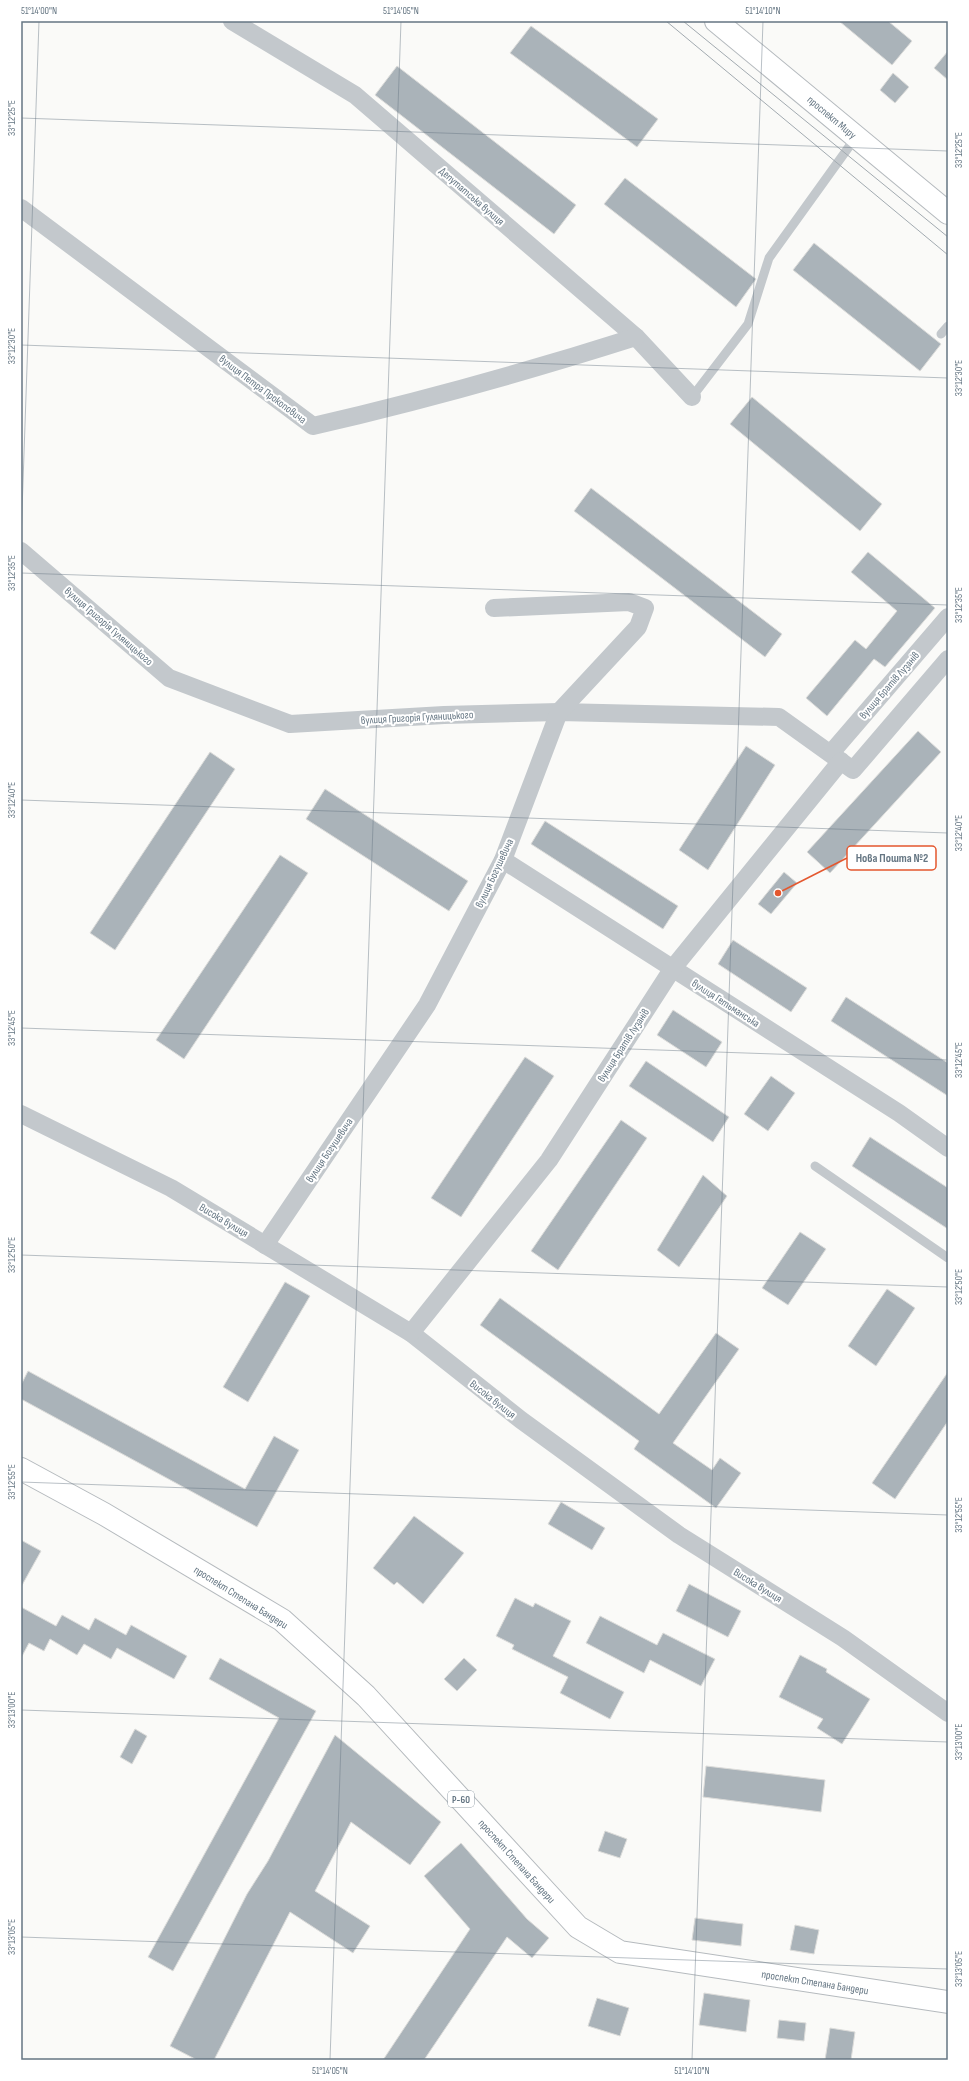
<svg xmlns="http://www.w3.org/2000/svg" width="969" height="2081" viewBox="0 0 969 2081" font-family="'Sofia Sans Condensed',sans-serif">
	<style>
		.building { fill: #aab3b9; stroke: #dcdcda }
		.lines { fill: none; stroke-linecap: round; stroke-linejoin: round }
		.primary-casing { stroke: #b5babe; stroke-width: 24 }
		.lane { stroke: #c3c8cc; stroke-width: 9 }
		.street { stroke: #c3c8cc; stroke-width: 18 }
		.primary { stroke: #fff; stroke-width: 22 }
		.tram { stroke: #a2aab0; stroke-width: 1 }
		.ticks { fill: none; stroke: #657683; stroke-width: 1; stroke-opacity: 0.45 }
		.labels { text-anchor: middle; stroke-width: 4; stroke-linejoin: round; paint-order: stroke }
		.shield { fill: #fff; stroke: #939fa8; stroke-width: 1 }
		.shield-label { font-size: 10px; font-weight: bold; fill: #657683 }
		.street-label { font-size: 11px; fill: #657683; stroke: #fff }
		.leader { fill: none; stroke: #e4572e; stroke-width: 1.5 }
		.callout-dot { fill: #e4572e; stroke: #fff; stroke-width: 1.5 }
		.callout { fill: #fff; stroke: #e4572e; stroke-width: 1.5 }
		.callout-label { font-size: 12px; text-anchor: middle; font-weight: bold; fill: #657683 }
		.neatline { fill: none; stroke: #657683; stroke-width: 1.5 }
		.ticks-label { font-size: 10px; text-anchor: middle; fill: #657683 }
	</style>
	<rect width="100%" height="100%" fill="#fafaf8"/>
	<g class="building">
		<path d="M839,21H888L912,41L892,65Z"/>
		<path d="M531,26L658,119L637,147L510,53Z"/>
		<path d="M948,51V80L934,68Z"/>
		<path d="M397,66L576,205L554,234L375,95Z"/>
		<path d="M893,73L909,87L895,103L880,90Z"/>
		<path d="M625,178L756,279L736,307L604,204Z"/>
		<path d="M814,243L941,344L920,371L793,270Z"/>
		<path d="M752,397L882,504L860,531L730,424Z"/>
		<path d="M591,488L782,634L765,657L574,511Z"/>
		<path d="M868,552L935,608L885,667L874,659L827,716L806,698L855,640L866,649L897,611L851,572Z"/>
		<path d="M918,731L941,752L830,873L807,852Z"/>
		<path d="M746,746L775,765L708,870L679,850Z"/>
		<path d="M210,752L235,769L115,950L90,933Z"/>
		<path d="M325,789L468,881L449,911L306,819Z"/>
		<path d="M545,821L678,906L663,929L531,844Z"/>
		<path d="M280,855L308,873L184,1059L156,1040Z"/>
		<path d="M784,872L797,883L771,914L758,904Z"/>
		<path d="M733,940L807,988L791,1012L718,964Z"/>
		<path d="M846,997L948,1063V1096L831,1021Z"/>
		<path d="M673,1010L722,1042L706,1067L657,1035Z"/>
		<path d="M525,1057L554,1076L461,1217L431,1198Z"/>
		<path d="M646,1061L729,1117L713,1142L629,1086Z"/>
		<path d="M771,1076L795,1093L768,1131L744,1114Z"/>
		<path d="M621,1120L647,1138L558,1270L531,1251Z"/>
		<path d="M870,1137L948,1188V1229L852,1166Z"/>
		<path d="M703,1175L727,1196L679,1267L657,1250Z"/>
		<path d="M800,1232L826,1249L788,1305L762,1288Z"/>
		<path d="M285,1282L310,1296L248,1402L223,1387Z"/>
		<path d="M887,1289L915,1308L876,1366L848,1346Z"/>
		<path d="M500,1298L659,1414L716,1333L739,1349L673,1443L712,1470L720,1458L741,1473L716,1508L634,1449L639,1441L480,1325Z"/>
		<path d="M28,1371L245,1489L274,1436L299,1450L257,1527L21,1399V1385Z"/>
		<path d="M948,1372V1421L895,1499L872,1483Z"/>
		<path d="M561,1502L605,1528L592,1550L548,1524Z"/>
		<path d="M414,1516L464,1553L423,1604L397,1582L394,1585L373,1568Z"/>
		<path d="M21,1540L41,1551L21,1587Z"/>
		<path d="M689,1584L741,1611L728,1637L676,1611Z"/>
		<path d="M515,1598L533,1607L535,1603L571,1621L553,1656L624,1692L610,1719L560,1693L568,1677L512,1649L514,1645L496,1636Z"/>
		<path d="M21,1607L56,1626L62,1615L89,1630L95,1618L126,1635L131,1625L187,1656L174,1679L117,1648L111,1659L84,1644L77,1655L50,1639L44,1651L29,1643L21,1658Z"/>
		<path d="M600,1616L657,1645L663,1633L715,1659L701,1686L650,1660L644,1673L586,1643Z"/>
		<path d="M800,1655L827,1669L826,1672L870,1699L842,1744L817,1728L823,1719L779,1697Z"/>
		<path d="M220,1658L316,1711L173,1971L148,1957L279,1718L209,1679Z"/>
		<path d="M464,1658L477,1670L457,1691L444,1679Z"/>
		<path d="M135,1729L147,1736L132,1764L120,1757Z"/>
		<path d="M335,1735L441,1822L410,1865L351,1822L315,1891L370,1926L353,1953L290,1912L214,2060H197L170,2046L247,1894L268,1861Z"/>
		<path d="M706,1766L825,1780L821,1812L703,1797Z"/>
		<path d="M605,1831L627,1839L620,1858L598,1851Z"/>
		<path d="M461,1843L527,1919L549,1938L532,1958L507,1937L424,2060H383L470,1929L424,1876Z"/>
		<path d="M695,1918L743,1924L741,1946L692,1940Z"/>
		<path d="M795,1925L819,1930L814,1954L790,1950Z"/>
		<path d="M704,1993L750,2000L746,2032L699,2025Z"/>
		<path d="M597,1998L629,2008L620,2036L588,2026Z"/>
		<path d="M779,2020L806,2023L804,2041L777,2038Z"/>
		<path d="M830,2028L855,2032L851,2060H825Z"/>
	</g>
	<g class="lines">
		<g class="primary-casing">
			<g id="primary">
				<path d="M716,21L948,213"/>
				<path d="M21,1469L104,1514L282,1620L366,1696L578,1927L620,1952L948,2002"/>
			</g>
		</g>
		<g class="lane">
			<path d="M941,334L948,326"/>
			<path d="M692,397L748,324L769,258L856,137"/>
			<path d="M815,1166L948,1258"/>
		</g>
		<g class="street">
			<path d="M232,21L355,95L636,337L692,397"/>
			<path d="M21,208L313,426C422,401 529,371 636,337"/>
			<path d="M21,551L169,678L290,724L444,715L559,712L779,717L853,770L948,659"/>
			<path d="M831,753L948,617"/>
			<path d="M503,860L899,1113L948,1148"/>
			<path d="M21,1114L171,1188L411,1333L521,1420L679,1535L843,1638L948,1713"/>
			<path d="M265,1245L427,1005L503,860L559,712L638,627L645,608L629,602L494,608"/>
			<path d="M411,1333L549,1160L673,968L841,761"/>
		</g>
		<use href="#primary" class="primary"/>
		<g class="tram">
			<path d="M666,21L948,255"/>
			<path d="M683,21L948,237"/>
		</g>
	</g>
	<path class="ticks" d="M21,118L948,151M21,345L948,378M21,540L39,21M21,573L948,605M21,800L948,833M21,1028L948,1060M21,1255L948,1287M21,1482L948,1515M21,1710L948,1742M21,1937L948,1969M330,2060L401,21M692,2060L763,21"/>
	<g class="labels">
		<rect class="shield" x="448" y="1791" width="26" height="16" rx="3"/>
		<g class="shield-label">
			<text x="461" y="1803">Р-60</text>
		</g>
		<g class="street-label">
			<text transform="translate(832 117) rotate(40)" y="4">проспект Миру</text>
			<text transform="translate(472 196) rotate(41)" y="4">Депутатська вулиця</text>
			<text transform="translate(263 389) rotate(37)" y="4">вулиця Петра Прокоповича</text>
			<text transform="translate(109 626) rotate(41)" y="4">вулиця Григорія Гуляницького</text>
			<text transform="translate(889 685) rotate(-49)" y="4">вулиця Братів Лузанів</text>
			<text transform="translate(417 717) rotate(-3)" y="4">вулиця Григорія Гуляницького</text>
			<text transform="translate(494 873) rotate(-65)" y="4">вулиця Богушевича</text>
			<text transform="translate(726 1003) rotate(33)" y="4">вулиця Гетьманська</text>
			<text transform="translate(623 1045) rotate(-57)" y="4">вулиця Братів Лузанів</text>
			<text transform="translate(329 1150) rotate(-56)" y="4">вулиця Богушевича</text>
			<text transform="translate(224 1220) rotate(31)" y="4">Висока вулиця</text>
			<text transform="translate(493 1399) rotate(38)" y="4">Висока вулиця</text>
			<text transform="translate(758 1585) rotate(32)" y="4">Висока вулиця</text>
			<text transform="translate(241 1597) rotate(32)" y="4">проспект Степана Бандери</text>
			<text transform="translate(517 1861) rotate(48)" y="4">проспект Степана Бандери</text>
			<text transform="translate(815 1982) rotate(9)" y="4">проспект Степана Бандери</text>
		</g>
	</g>
	<path class="leader" d="M778 893L847 858"/>
	<circle class="callout-dot" cx="778" cy="893" r="4"/>
	<rect class="callout" x="847" y="846" width="89" height="24" rx="4"/>
	<g class="callout-label">
		<text x="892" y="862">Нова Пошта №2</text>
	</g>
	<rect width="969" height="2081" fill="none" stroke="#ffffff" stroke-width="44"/>
	<rect x="22" y="22" width="925" height="2037" class="neatline"/>
	<g class="ticks-label">
		<text x="39" y="14">51°14'00"N</text>
		<text x="401" y="14">51°14'05"N</text>
		<text x="763" y="14">51°14'10"N</text>
		<text transform="translate(11 118) rotate(-90)" y="4">33°12'25"E</text>
		<text transform="translate(958 150) rotate(-90)" y="4">33°12'25"E</text>
		<text transform="translate(11 346) rotate(-90)" y="4">33°12'30"E</text>
		<text transform="translate(958 378) rotate(-90)" y="4">33°12'30"E</text>
		<text transform="translate(11 573) rotate(-90)" y="4">33°12'35"E</text>
		<text transform="translate(958 605) rotate(-90)" y="4">33°12'35"E</text>
		<text transform="translate(11 800) rotate(-90)" y="4">33°12'40"E</text>
		<text transform="translate(958 833) rotate(-90)" y="4">33°12'40"E</text>
		<text transform="translate(11 1028) rotate(-90)" y="4">33°12'45"E</text>
		<text transform="translate(958 1060) rotate(-90)" y="4">33°12'45"E</text>
		<text transform="translate(11 1255) rotate(-90)" y="4">33°12'50"E</text>
		<text transform="translate(958 1287) rotate(-90)" y="4">33°12'50"E</text>
		<text transform="translate(11 1482) rotate(-90)" y="4">33°12'55"E</text>
		<text transform="translate(958 1515) rotate(-90)" y="4">33°12'55"E</text>
		<text transform="translate(11 1710) rotate(-90)" y="4">33°13'00"E</text>
		<text transform="translate(958 1742) rotate(-90)" y="4">33°13'00"E</text>
		<text transform="translate(11 1937) rotate(-90)" y="4">33°13'05"E</text>
		<text transform="translate(958 1969) rotate(-90)" y="4">33°13'05"E</text>
		<text x="330" y="2074">51°14'05"N</text>
		<text x="692" y="2074">51°14'10"N</text>
	</g>
</svg>
